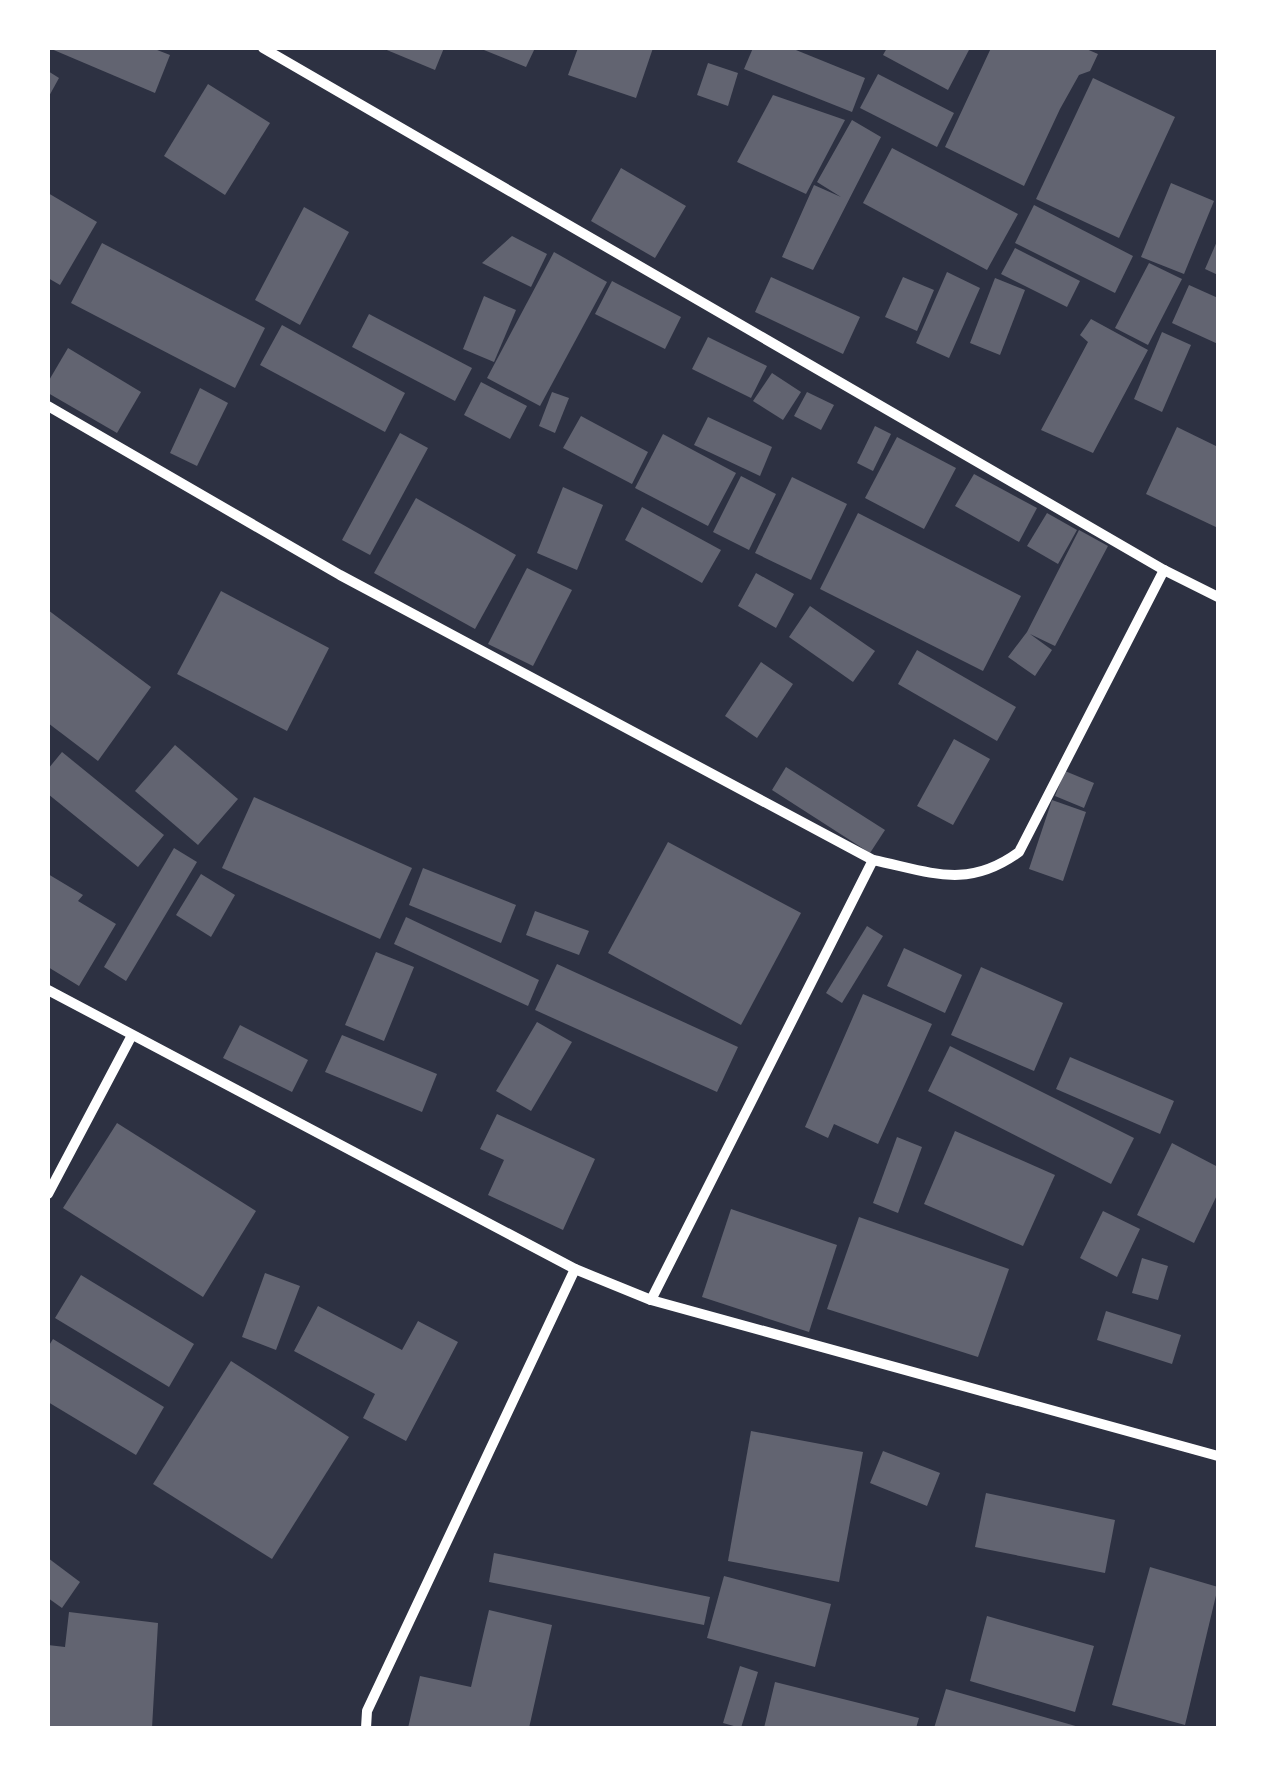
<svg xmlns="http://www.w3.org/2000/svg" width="1266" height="1776" viewBox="0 0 1266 1776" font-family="'PT Sans Narrow',sans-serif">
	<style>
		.building { fill: #626471 }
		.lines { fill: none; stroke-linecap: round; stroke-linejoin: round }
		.minor { stroke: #fff; stroke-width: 10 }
	</style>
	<rect width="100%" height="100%" fill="#2d3142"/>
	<g class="building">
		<path d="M49,48H152L170,55L155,93Z"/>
		<path d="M382,48H444L435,70Z"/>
		<path d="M479,48H535L526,67Z"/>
		<path d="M578,48H653L636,98L568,75Z"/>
		<path d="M753,48H791L865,78L852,112L744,69Z"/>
		<path d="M887,48H970L948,90L883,55Z"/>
		<path d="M991,48H1084L1098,54L1090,71L1079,75L1060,109L1024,186L945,147Z"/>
		<path d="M708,63L738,73L728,106L697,95Z"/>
		<path d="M48,71L59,78L48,98Z"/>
		<path d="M878,74L954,113L937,147L860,108Z"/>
		<path d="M1093,78L1175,117L1119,238L1036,199Z"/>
		<path d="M208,84L270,123L225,195L164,156Z"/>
		<path d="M773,95L845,120L806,194L737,162Z"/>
		<path d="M852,120L881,137L813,270L782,257L814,185L841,197L817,182Z"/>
		<path d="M892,148L1018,214L987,270L863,203Z"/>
		<path d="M621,168L686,206L655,258L591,221Z"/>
		<path d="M1171,183L1214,201L1184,274L1141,257Z"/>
		<path d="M48,193L97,222L60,285L48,278Z"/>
		<path d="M1034,205L1133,256L1115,293L1015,243Z"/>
		<path d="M304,207L349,232L300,325L255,300Z"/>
		<path d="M512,236L547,254L531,287L482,263Z"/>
		<path d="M1218,239V275L1205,269Z"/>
		<path d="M102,243L265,328L235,388L71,303Z"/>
		<path d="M1015,248L1080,281L1067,307L1001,274Z"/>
		<path d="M554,252L607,282L540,406L487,378Z"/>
		<path d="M1149,263L1182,279L1148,345L1115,328Z"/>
		<path d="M947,272L980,288L949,358L916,343Z"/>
		<path d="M771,277L860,317L843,354L755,312Z"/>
		<path d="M903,277L934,290L917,331L885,317Z"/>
		<path d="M995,278L1025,290L1000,355L970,343Z"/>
		<path d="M612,281L681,317L665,349L595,314Z"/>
		<path d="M1189,285L1218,298V344L1172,323Z"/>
		<path d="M484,296L516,310L494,362L463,349Z"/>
		<path d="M369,314L472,368L455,401L352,347Z"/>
		<path d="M1091,319L1148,350L1093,453L1041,430L1088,342L1080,335Z"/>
		<path d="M282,325L405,393L385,432L260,365Z"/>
		<path d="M1162,332L1191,345L1162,412L1134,399Z"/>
		<path d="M708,337L767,366L751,398L692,369Z"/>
		<path d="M68,348L141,392L117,433L48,393V382Z"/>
		<path d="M772,373L801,392L783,420L753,401Z"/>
		<path d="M481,382L527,406L510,439L464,415Z"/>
		<path d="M200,388L228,403L197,466L170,453Z"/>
		<path d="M552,392L569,398L555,433L539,426Z"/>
		<path d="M807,392L834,405L821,430L794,416Z"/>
		<path d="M581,416L648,452L632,484L563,448Z"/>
		<path d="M708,417L772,447L760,476L694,445Z"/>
		<path d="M875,426L891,434L873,471L857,463Z"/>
		<path d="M1177,427L1218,447V528L1146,494Z"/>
		<path d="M400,433L428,448L370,555L342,540Z"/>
		<path d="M663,434L736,473L708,526L635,488Z"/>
		<path d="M897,437L956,468L924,529L865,498Z"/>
		<path d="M974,474L1037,508L1019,542L955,506Z"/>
		<path d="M741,476L776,494L749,550L713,532Z"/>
		<path d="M792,477L847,504L811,580L755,553Z"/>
		<path d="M563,487L603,505L577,570L537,553Z"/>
		<path d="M416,498L516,555L475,629L374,573Z"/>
		<path d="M642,507L721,550L702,583L625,540Z"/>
		<path d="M858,513L1021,596L983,671L820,589Z"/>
		<path d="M1047,513L1077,530L1058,564L1027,546Z"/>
		<path d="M1079,530L1108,546L1055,646L1030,634L1052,650L1035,676L1008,657L1027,632Z"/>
		<path d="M527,568L572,590L533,666L488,644Z"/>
		<path d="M756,573L794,594L776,628L738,606Z"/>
		<path d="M221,591L329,648L287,731L177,674Z"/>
		<path d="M810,606L875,651L853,682L789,637Z"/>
		<path d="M48,610L151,687L98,761L48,723Z"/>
		<path d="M917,650L1016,707L997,741L898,684Z"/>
		<path d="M761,662L793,684L757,738L725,716Z"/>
		<path d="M954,739L990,759L953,825L917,806Z"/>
		<path d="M175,745L238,799L198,845L135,791Z"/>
		<path d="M62,752L164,835L138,867L48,794V769Z"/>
		<path d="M786,767L885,830L870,853L772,790Z"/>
		<path d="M1065,771L1094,783L1084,808L1055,796Z"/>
		<path d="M254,797L412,868L380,939L222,868Z"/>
		<path d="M1052,800L1086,812L1063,881L1029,869Z"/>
		<path d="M668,842L801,913L741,1025L608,953Z"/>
		<path d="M174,848L197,862L126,981L104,967Z"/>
		<path d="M423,868L516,905L501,943L409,905Z"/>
		<path d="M48,874L83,895L78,901L116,924L79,986L48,967Z"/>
		<path d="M201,874L235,895L211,937L176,915Z"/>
		<path d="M535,911L589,931L579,955L526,935Z"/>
		<path d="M406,917L539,980L528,1006L394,944Z"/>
		<path d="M867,926L883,936L842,1003L826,993Z"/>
		<path d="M904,948L962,975L945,1013L887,986Z"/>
		<path d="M376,952L414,967L384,1041L345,1025Z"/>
		<path d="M557,964L738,1047L717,1092L535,1010Z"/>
		<path d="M981,967L1063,1003L1034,1071L951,1035Z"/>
		<path d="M863,994L932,1024L878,1144L834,1124L828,1138L805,1127Z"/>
		<path d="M537,1022L572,1042L531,1111L496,1091Z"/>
		<path d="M240,1025L308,1060L292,1092L223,1058Z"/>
		<path d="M342,1035L437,1074L422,1112L325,1072Z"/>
		<path d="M950,1046L1134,1138L1111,1184L928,1091Z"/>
		<path d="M1070,1057L1174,1101L1160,1134L1056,1089Z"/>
		<path d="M497,1114L595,1159L563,1230L488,1195L504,1160L480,1149Z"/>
		<path d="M117,1123L256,1211L203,1297L63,1208Z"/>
		<path d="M955,1131L1055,1175L1023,1246L924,1204Z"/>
		<path d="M897,1137L922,1147L898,1213L873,1203Z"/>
		<path d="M1172,1143L1218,1167V1193L1194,1243L1137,1215Z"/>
		<path d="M731,1209L837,1245L809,1332L702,1297Z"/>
		<path d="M1103,1211L1140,1229L1117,1277L1080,1258Z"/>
		<path d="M859,1217L1009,1269L978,1357L827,1309Z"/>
		<path d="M1142,1258L1168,1266L1158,1300L1132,1293Z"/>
		<path d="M265,1273L300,1286L276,1350L242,1337Z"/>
		<path d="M81,1275L194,1344L169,1387L55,1318Z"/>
		<path d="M318,1306L402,1350L418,1321L458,1342L406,1441L363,1418L375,1394L294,1351Z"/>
		<path d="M1106,1311L1181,1335L1172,1364L1097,1340Z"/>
		<path d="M53,1339L164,1407L136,1455L48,1402V1347Z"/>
		<path d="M231,1361L349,1437L272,1559L153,1484Z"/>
		<path d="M751,1431L863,1452L839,1582L728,1561Z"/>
		<path d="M883,1451L940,1473L927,1506L870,1483Z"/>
		<path d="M986,1493L1115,1520L1105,1573L975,1547Z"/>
		<path d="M494,1553L710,1597L704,1625L489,1582Z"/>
		<path d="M48,1558L80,1582L62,1608L48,1598Z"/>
		<path d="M1150,1567L1218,1587L1185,1725L1112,1705Z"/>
		<path d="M724,1576L831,1604L815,1667L707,1638Z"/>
		<path d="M489,1610L552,1625L529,1728H408L420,1676L471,1687Z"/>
		<path d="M69,1612L158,1623L152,1728H48V1645L65,1647Z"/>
		<path d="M987,1616L1094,1646L1075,1712L970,1681Z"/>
		<path d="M740,1666L758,1672L741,1728L723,1723Z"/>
		<path d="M775,1682L919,1718L916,1728H764Z"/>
		<path d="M946,1689L1079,1727L1078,1728H934Z"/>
	</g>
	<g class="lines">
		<g class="minor">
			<path d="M263,48L1164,570L1218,597"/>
			<path d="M48,406L340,575L873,860C931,872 967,890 1019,852L1164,570"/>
			<path d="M48,990L575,1269L651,1300L1218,1456"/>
			<path d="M48,1194L131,1037"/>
			<path d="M651,1300L873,860"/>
			<path d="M366,1728L367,1711L575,1269"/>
		</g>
	</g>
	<rect width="1266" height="1776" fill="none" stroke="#ffffff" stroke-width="100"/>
</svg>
